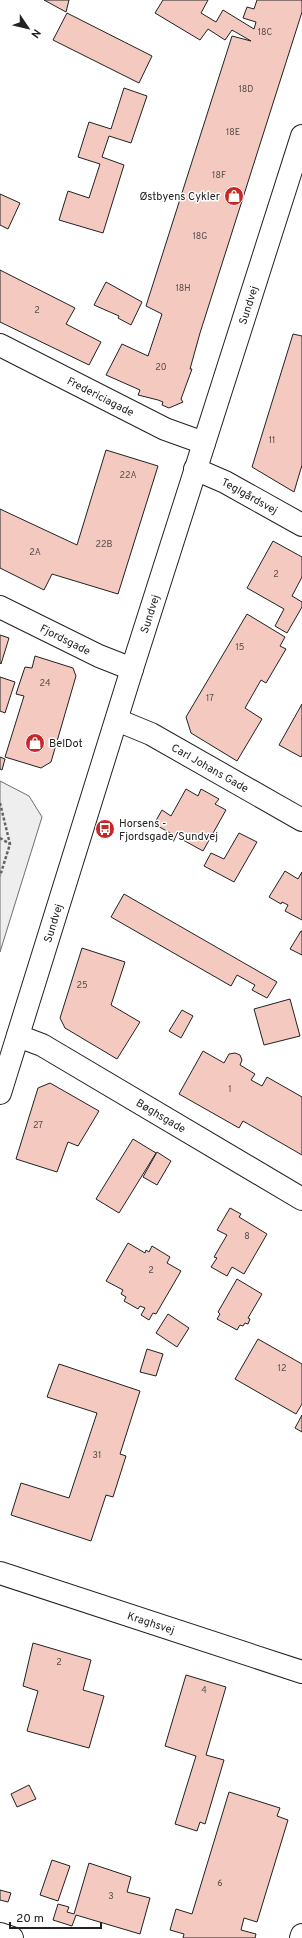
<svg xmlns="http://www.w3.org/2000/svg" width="302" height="1938" viewBox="0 0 302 1938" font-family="Overpass,sans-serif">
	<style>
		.green { fill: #eee; stroke: #6f6f6f }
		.building { fill: #f3c9c0; stroke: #222 }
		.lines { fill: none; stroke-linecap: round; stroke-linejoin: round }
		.minor-casing { stroke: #222; stroke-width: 24 }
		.path { stroke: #646464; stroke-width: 2.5; stroke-dasharray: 3 2; stroke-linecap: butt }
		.minor { stroke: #fff; stroke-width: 22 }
		.labels { text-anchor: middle; stroke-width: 3; stroke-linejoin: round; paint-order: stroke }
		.number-label { font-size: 9px; fill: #564c4a }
		.poi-label { font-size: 11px; fill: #222; stroke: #fff; text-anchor: start }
		.street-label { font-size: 11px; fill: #222; stroke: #fff }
	</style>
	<rect width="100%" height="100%" fill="#fff"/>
	<path class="green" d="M0,781L29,796L42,817L0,952Z"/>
	<g class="building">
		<path d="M44,0H69L66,12Z"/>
		<path d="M163,0H208L201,13L216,22L223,10L254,29L256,22L243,18L247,7L254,9L257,0H302V12L200,333L190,369H192L181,399L183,402L169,408L162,405L163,402L158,400L138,395L140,390L106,375L122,344L148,356L162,314L146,306L232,36L251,41L232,30L225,40L208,29L200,40L155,13Z"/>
		<path d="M67,13L152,56L139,83L53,40Z"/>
		<path d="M124,88L147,96L131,143L109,136L102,157L124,165L103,233L59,220L68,191L89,198L100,164L78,157L89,122L111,129Z"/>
		<path d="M0,194L20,203L8,229L0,225Z"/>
		<path d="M0,270L75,308L66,324L101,342L89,365L0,322Z"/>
		<path d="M106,282L142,302L131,325L118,318L119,316L94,305Z"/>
		<path d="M293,334L302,336V465L294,492L252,467Z"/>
		<path d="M106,450L158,466L118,594L52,574L44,590L0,568V509L77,545Z"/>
		<path d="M273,541L302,557V577L292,596L302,602V607L287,633L275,626L284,609L247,588Z"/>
		<path d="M247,614L285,637L280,646L286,649L266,683L261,680L245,708L262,719L237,761L191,733L186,717Z"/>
		<path d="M0,635L9,638L1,664L0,663Z"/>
		<path d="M35,656L73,668L76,676L51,762L41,768L5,757L24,696L16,694L25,667L32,668Z"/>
		<path d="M0,677L15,682L5,713L0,711Z"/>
		<path d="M302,704V755L301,757L279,745Z"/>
		<path d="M0,757L5,759L2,770L0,769Z"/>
		<path d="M186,789L198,796L201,789L219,799L215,804L226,810L203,851L154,824L162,810L171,816Z"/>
		<path d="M239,833L257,842L234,882L204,866L211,853L224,859Z"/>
		<path d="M285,871L298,879L302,872V920L285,911L288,905L282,902L281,904L269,897Z"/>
		<path d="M124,894L277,982L267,998L252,990L255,985L237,975L231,986L111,917Z"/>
		<path d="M301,931H302V955L290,949Z"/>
		<path d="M82,948L125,962L111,1005L140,1022L117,1059L65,1028L60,1018Z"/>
		<path d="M290,999L300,1036L264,1045L254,1009Z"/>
		<path d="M182,1010L193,1016L181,1038L169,1031Z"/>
		<path d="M203,1051L224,1063L229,1054L235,1053L240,1055L242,1060L240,1065L255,1074L251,1080L262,1086L267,1077L302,1097V1155L243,1121L239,1128L179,1094Z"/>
		<path d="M50,1083L99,1111L78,1146L68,1142L57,1172L16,1159L38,1088Z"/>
		<path d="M133,1139L156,1153L119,1213L96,1199Z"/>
		<path d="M157,1152L171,1161L157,1185L143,1177Z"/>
		<path d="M230,1208L241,1214L239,1217L267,1234L244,1274L232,1267L227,1276L211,1267L217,1258L214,1257L227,1235L217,1230Z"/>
		<path d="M128,1243L145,1253L146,1250L149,1252L152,1246L170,1257L167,1263L181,1271L156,1314L153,1313L149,1320L141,1315L145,1308L140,1306L138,1309L124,1301L126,1297L121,1294L123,1290L106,1281Z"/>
		<path d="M237,1279L262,1294L248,1318L250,1319L248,1324L245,1323L243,1326L240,1325L237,1330L217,1319L220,1314L218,1312Z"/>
		<path d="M168,1314L189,1328L177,1347L156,1333Z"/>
		<path d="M258,1339L302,1364V1404L296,1414L235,1379Z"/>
		<path d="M147,1349L163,1354L156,1376L140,1372Z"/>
		<path d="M59,1364L140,1391L120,1454L126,1456L113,1497L106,1495L91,1541L11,1515L21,1483L69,1498L97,1413L47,1397Z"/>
		<path d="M302,1415V1432L295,1428Z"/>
		<path d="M33,1643L91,1660L83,1690L104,1696L89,1748L27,1731L38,1691L23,1686Z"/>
		<path d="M186,1675L226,1687L206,1755L224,1760L205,1824L200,1822L197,1831L175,1824L196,1756L165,1746Z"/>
		<path d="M29,1785L36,1799L17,1807L11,1794Z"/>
		<path d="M229,1792L280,1808L277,1816L288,1820L257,1922L244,1918L241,1930L256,1934L255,1938H183L184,1934L170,1930L176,1909L192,1914Z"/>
		<path d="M52,1860L70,1866L58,1901L40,1895Z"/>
		<path d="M89,1863L131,1877L127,1892L150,1898L140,1934L76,1915L72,1926L53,1920L58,1904L69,1907L67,1912L74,1914Z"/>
		<path d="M0,1890L11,1893L8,1902L0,1900Z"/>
	</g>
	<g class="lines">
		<g class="minor-casing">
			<g id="minor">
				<path id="s1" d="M0,345L165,429L204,443"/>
				<path id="s2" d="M195,469L225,482L302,525"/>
				<path id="s3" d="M0,607L99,656L132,669"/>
				<path id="s4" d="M117,720L151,734L302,820"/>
				<path id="s5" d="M18,1036L42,1045L302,1199"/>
				<path id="s6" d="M0,1093L132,669L302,136"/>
				<path id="s7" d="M0,1573L302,1672"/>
				<path d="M0,1934L12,1938"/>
				<path d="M301,1938L302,1935"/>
			</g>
		</g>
		<g class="path">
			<path d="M0,803L10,844L0,876"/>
			<path d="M0,838L10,844"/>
		</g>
		<use href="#minor" class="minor"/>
	</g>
	<defs>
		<g id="shop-disc" transform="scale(1)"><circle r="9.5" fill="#c62828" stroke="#fff"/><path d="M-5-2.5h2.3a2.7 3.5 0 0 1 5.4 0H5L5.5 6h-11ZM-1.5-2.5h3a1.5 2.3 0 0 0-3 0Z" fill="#fff"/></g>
		<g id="bus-disc" transform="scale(1)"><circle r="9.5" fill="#c62828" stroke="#fff"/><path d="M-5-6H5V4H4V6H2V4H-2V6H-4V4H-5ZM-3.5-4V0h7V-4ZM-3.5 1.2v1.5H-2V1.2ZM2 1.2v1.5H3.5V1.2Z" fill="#fff"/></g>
	</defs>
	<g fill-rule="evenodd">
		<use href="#shop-disc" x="234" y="196"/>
		<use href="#shop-disc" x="35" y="743"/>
		<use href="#bus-disc" x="105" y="829"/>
	</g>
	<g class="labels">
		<g class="number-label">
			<text x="265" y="35">18C</text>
			<text x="246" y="92">18D</text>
			<text x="233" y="135">18E</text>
			<text x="219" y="178">18F</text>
			<text x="200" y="239">18G</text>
			<text x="183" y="291">18H</text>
			<text x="37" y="313">2</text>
			<text x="161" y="370">20</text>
			<text x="272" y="443">11</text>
			<text x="128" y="478">22A</text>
			<text x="104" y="547">22B</text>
			<text x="35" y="555">2A</text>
			<text x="276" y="577">2</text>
			<text x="240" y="650">15</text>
			<text x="45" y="686">24</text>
			<text x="210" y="701">17</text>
			<text x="82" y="988">25</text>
			<text x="230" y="1092">1</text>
			<text x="38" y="1128">27</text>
			<text x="247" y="1239">8</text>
			<text x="151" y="1273">2</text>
			<text x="282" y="1371">12</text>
			<text x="97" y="1458">31</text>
			<text x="59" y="1665">2</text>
			<text x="204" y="1693">4</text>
			<text x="220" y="1886">6</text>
			<text x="111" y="1899">3</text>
		</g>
		<g class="poi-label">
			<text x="220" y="200" text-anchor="end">Østbyens Cykler</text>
			<text x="49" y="747">BelDot</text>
			<text x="119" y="827">Horsens -<tspan x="119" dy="13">Fjordsgade/Sundvej</tspan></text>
		</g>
		<g class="street-label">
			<text dy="4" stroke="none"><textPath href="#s6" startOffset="826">Sundvej</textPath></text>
			<text dy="4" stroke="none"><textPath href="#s1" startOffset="113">Fredericiagade</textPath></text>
			<text dy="4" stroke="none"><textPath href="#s2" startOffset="61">Teglgårdsvej</textPath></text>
			<text dy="4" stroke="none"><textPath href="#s6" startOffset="502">Sundvej</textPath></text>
			<text dy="4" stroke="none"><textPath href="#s3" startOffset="73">Fjordsgade</textPath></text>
			<text dy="4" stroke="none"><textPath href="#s4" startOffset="105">Carl Johans Gade</textPath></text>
			<text dy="4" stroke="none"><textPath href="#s6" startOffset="178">Sundvej</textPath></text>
			<text dy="4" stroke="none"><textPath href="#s5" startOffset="164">Bøghsgade</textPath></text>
			<text dy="4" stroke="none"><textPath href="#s7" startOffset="159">Kraghsvej</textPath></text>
		</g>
	</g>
	<g transform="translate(28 28) rotate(125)" stroke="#ffffff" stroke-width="3" paint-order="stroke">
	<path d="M0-3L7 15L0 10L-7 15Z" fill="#222222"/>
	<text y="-6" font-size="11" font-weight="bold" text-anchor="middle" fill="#222222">N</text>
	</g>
	<path d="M10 1922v6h91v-6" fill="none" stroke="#222222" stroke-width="2"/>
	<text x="16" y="1922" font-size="12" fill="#222222" stroke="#ffffff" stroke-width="3" paint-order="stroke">20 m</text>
</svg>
